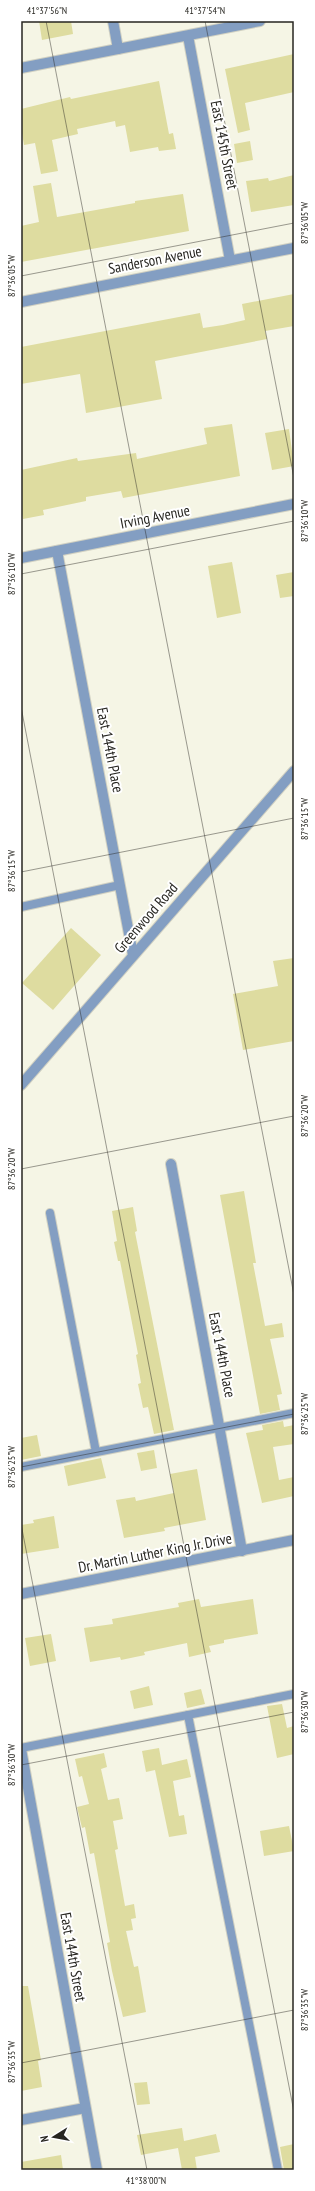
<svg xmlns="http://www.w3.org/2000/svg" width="315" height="2191" viewBox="0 0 315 2191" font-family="'PT Sans Narrow',sans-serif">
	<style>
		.building { fill: #dedca0 }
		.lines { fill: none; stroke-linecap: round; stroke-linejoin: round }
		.service-casing { stroke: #d0d0c2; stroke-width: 10 }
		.minor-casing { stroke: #d0d0c2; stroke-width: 12 }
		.tertiary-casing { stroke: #d0d0c2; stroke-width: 12 }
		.service { stroke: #839ec2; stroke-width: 8 }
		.minor { stroke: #839ec2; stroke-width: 10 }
		.tertiary { stroke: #839ec2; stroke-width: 10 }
		.ticks { fill: none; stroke: #272621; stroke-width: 1; stroke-opacity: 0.45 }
		.labels { text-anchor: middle; stroke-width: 4; stroke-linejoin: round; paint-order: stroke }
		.street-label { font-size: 15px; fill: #272621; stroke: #fff }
		.neatline { fill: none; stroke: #272621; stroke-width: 1.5 }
		.ticks-label { font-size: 10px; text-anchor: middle; fill: #272621 }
	</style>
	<rect width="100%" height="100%" fill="#f5f5e5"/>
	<g class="building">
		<path d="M39,21H71L73,34L42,40Z"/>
		<path d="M294,54V92L245,103L250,130L238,133L225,69Z"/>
		<path d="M159,81L169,134L173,133L176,149L159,151L158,147L130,152L125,125L116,127L115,121L77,129L78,134L52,140L58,171L41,174L35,143L24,145L21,127V109L70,97L71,99Z"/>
		<path d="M250,141L253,160L237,163L234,144Z"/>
		<path d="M294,175V205L251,212L246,181L268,178L269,181Z"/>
		<path d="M51,183L57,217L135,203V201L183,194L189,231L21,262V226L39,222L33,186Z"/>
		<path d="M294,294V326L265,331L267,339L155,361L162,399L86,413L80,374L21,384V347L200,313L203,328L223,325L245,320L242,304Z"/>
		<path d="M232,424L240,476L123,498L121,491L86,497V501L43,510L44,515L23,519L21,509V470L77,458L78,461L136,453L137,459L207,444L204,428Z"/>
		<path d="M289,429L294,466L272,470L265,433Z"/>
		<path d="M232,562L241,613L217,618L208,566Z"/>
		<path d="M294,572V596L280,598L276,575Z"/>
		<path d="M71,928L101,955L53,1010L22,983Z"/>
		<path d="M294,958V1041L243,1050L233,994L278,986L273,961Z"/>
		<path d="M244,1191L256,1263H253L265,1326L282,1323L284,1337L270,1339L282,1394L277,1395L280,1410L260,1414L220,1195Z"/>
		<path d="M133,1207L137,1231L135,1232L174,1430L154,1434L148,1407L143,1408L138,1384L141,1383L136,1355L138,1354L120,1261H118L114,1242L117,1241L112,1211Z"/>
		<path d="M283,1421L284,1427L294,1425V1444L273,1447L279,1480L294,1477V1496L262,1503L246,1433L263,1430L262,1425Z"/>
		<path d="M37,1435L41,1456L21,1460V1438Z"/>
		<path d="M154,1450L157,1468L141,1471L137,1453Z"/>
		<path d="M101,1458L106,1478L68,1486L64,1466Z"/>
		<path d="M197,1469L206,1520L164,1528L165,1531L124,1538L116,1500L135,1497L136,1501L174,1493L170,1474Z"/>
		<path d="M54,1516L59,1548L21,1554V1525L34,1523L33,1520Z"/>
		<path d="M199,1599L201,1607L253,1599L258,1634L224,1640V1643L209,1646L211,1652L189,1657L187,1643L144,1652L145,1655L121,1660L120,1657L90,1662L84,1628L113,1624L112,1619L179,1607L178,1603Z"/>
		<path d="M51,1634L56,1661L30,1666L25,1638Z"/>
		<path d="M149,1686L153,1705L134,1709L130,1691Z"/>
		<path d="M201,1689L205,1704L187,1708L184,1693Z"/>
		<path d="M282,1704L287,1728L294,1726V1754L277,1758L267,1706Z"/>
		<path d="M159,1748L162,1765L187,1759L191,1777L173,1781L179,1816L184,1815L187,1834L169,1837L155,1770L146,1772L142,1751Z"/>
		<path d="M104,1753L107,1767L101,1769L108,1800L119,1798L123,1819L113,1821L118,1849L115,1850L125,1906L134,1904L136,1918L131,1919L133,1930L126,1931L134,1967L138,1966L146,2012L123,2017L112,1971L107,1943L110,1942L94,1853L90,1854L85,1827L82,1828L77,1807L89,1804L82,1776L79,1777L75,1759Z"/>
		<path d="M289,1826L294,1851L264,1856L260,1831Z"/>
		<path d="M21,1986H28L41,2060L38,2061L42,2087L21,2091Z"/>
		<path d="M147,2082L150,2104L137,2105L134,2083Z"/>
		<path d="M182,2128L184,2141L216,2134L220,2152L195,2157L197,2170H182L178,2148L141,2155L137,2135Z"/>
		<path d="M294,2144V2170H284L280,2147Z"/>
		<path d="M61,2155L63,2170H21V2162Z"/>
	</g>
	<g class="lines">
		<g class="service-casing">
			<g id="service">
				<path d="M21,907L120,885"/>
				<path d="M50,1213L96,1452"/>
				<path d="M21,1467L294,1413"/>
				<path d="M188,1715L278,2170"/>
				<path d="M21,1748L294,1694"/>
			</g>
		</g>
		<g class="minor-casing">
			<g id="minor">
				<path d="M113,21L118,49"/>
				<path d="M188,36L230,260"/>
				<path d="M21,68L260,21"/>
				<path d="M21,302L294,248"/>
				<path d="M57,551L133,955"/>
				<path d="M21,558L294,504"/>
				<path d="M171,1164L242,1551"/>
				<path d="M21,2120L85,2108"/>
			</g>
		</g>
		<g class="tertiary-casing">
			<g id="tertiary">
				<path d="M21,1085L294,771"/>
				<path d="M21,1594L294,1540"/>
				<path d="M21,1749L97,2170"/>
			</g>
		</g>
		<use href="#service" class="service"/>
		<use href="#minor" class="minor"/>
		<use href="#tertiary" class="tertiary"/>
	</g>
	<path class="ticks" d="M46,21L294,1295M205,21L294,478M21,276L294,223M21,574L294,521M21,707L294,2112M21,872L294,818M21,1169L294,1116M21,1467L294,1414M21,1524L147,2170M21,1765L294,1712M21,2063L294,2010"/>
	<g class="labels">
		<g class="street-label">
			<text transform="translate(224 145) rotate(79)" y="5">East 145th Street</text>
			<text transform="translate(155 260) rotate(-11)" y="5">Sanderson Avenue</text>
			<text transform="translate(155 517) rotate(-11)" y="5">Irving Avenue</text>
			<text transform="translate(110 750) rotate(79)" y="5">East 144th Place</text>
			<text transform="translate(146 918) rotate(-49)" y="5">Greenwood Road</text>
			<text transform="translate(222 1355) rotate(79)" y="5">East 144th Place</text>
			<text transform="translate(155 1553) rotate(-11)" y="5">Dr. Martin Luther King Jr. Drive</text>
			<text transform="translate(73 1957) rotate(80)" y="5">East 144th Street</text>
		</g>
	</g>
	<rect width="315" height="2191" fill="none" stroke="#ffffff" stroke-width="44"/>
	<g transform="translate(54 2137) rotate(259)" stroke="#ffffff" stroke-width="3" paint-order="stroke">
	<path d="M0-3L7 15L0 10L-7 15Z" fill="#272621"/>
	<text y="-6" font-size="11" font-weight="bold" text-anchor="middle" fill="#272621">N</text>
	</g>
	<rect x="22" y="22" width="271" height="2147" class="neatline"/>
	<g class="ticks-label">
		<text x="47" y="14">41°37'56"N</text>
		<text x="205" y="14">41°37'54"N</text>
		<text transform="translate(304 223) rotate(-90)" y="4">87°36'05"W</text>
		<text transform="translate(11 276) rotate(-90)" y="4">87°36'05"W</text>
		<text transform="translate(304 521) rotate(-90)" y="4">87°36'10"W</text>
		<text transform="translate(11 574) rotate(-90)" y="4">87°36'10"W</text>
		<text transform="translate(304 819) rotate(-90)" y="4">87°36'15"W</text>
		<text transform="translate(11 871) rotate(-90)" y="4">87°36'15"W</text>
		<text transform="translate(304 1116) rotate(-90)" y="4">87°36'20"W</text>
		<text transform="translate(11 1169) rotate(-90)" y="4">87°36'20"W</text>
		<text transform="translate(304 1414) rotate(-90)" y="4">87°36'25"W</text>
		<text transform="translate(11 1467) rotate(-90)" y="4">87°36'25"W</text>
		<text transform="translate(304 1712) rotate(-90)" y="4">87°36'30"W</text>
		<text transform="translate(11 1765) rotate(-90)" y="4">87°36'30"W</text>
		<text transform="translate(304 2010) rotate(-90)" y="4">87°36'35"W</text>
		<text transform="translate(11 2062) rotate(-90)" y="4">87°36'35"W</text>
		<text x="146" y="2184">41°38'00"N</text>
	</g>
</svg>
